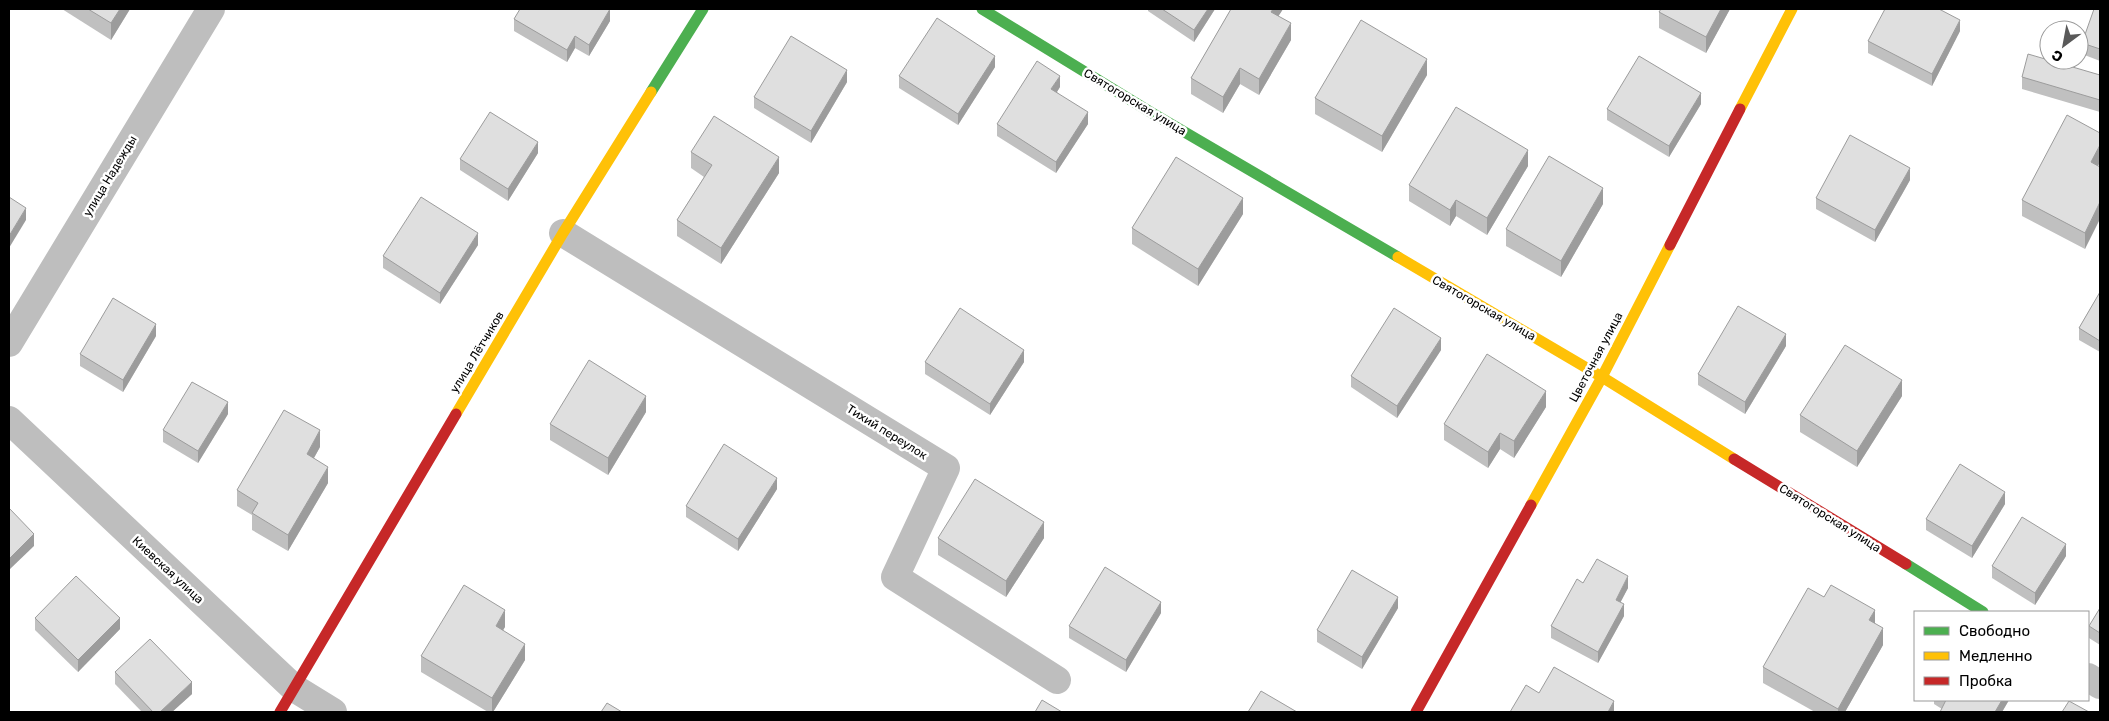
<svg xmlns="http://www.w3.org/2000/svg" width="2109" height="721" viewBox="0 0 2109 721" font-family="Rubik,sans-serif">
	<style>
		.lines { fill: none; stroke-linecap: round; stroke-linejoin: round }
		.street { stroke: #bebebe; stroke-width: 28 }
		.fast { stroke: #4caf50; stroke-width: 11 }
		.slow { stroke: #ffc107; stroke-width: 11 }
		.jam { stroke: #c62828; stroke-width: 11 }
		.wall { fill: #c0c0c0 }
		.shaded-wall { fill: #9c9c9c }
		.building { fill: #dfdfdf; stroke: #9c9c9c }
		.labels { text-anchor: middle; stroke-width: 5; stroke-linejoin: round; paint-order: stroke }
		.street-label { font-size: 12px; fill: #000; stroke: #fff }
	</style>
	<rect width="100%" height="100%" fill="#fff"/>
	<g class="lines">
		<g class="street">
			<path d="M563,233L946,468L895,577L1057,680"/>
			<path d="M9,343L211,9"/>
			<path d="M9,420L294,688L333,712"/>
			<path d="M2088,677L2100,685"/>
		</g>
		<g class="fast">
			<path d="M982,9L1152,113L1398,257"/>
			<path d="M651,92L703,9"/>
			<path d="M1906,564L1983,612"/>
		</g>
		<g class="slow">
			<path d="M1740,109L1792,9"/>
			<path d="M1398,257L1602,377L1734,459"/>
			<path d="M456,414L563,233L651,92"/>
			<path d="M1531,505L1602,377L1670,245"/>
		</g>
		<g class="jam">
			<path d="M1670,245L1740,109"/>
			<path d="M1734,459L1906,564"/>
			<path d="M280,712L456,414"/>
			<path d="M1416,712L1531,505"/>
		</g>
	</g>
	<g class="wall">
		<path d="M62,9H130L111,40Z"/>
		<path d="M1148,9H1215L1194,42L1148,11Z"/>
		<path d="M1231,9H1283L1278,16L1291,40L1259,95L1240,84L1223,113L1191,94V78Z"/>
		<path d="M1730,9L1706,53L1659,28V12Z"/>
		<path d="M2100,9V61L2082,54V43Z"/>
		<path d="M514,19L610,21L589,56L575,48L567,62L514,31Z"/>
		<path d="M1960,31L1932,86L1868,53V41Z"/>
		<path d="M995,67L958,125L899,88V76Z"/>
		<path d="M1427,75L1382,152L1315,114V98Z"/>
		<path d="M2100,75V112L2022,89V77Z"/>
		<path d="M847,82L811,143L754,108V97Z"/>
		<path d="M1060,87L1057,92L1088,124L1056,173L997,136V124Z"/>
		<path d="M1701,104L1669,157L1607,120V109Z"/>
		<path d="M2100,133V162L2098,166L2085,249L2022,216V200Z"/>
		<path d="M691,152L779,173L721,264L677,236V220L704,177L691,168Z"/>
		<path d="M538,153L508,201L460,170V159Z"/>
		<path d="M1528,166L1487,235L1456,216L1450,226L1409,201V185Z"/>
		<path d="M1910,180L1875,242L1816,209V198Z"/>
		<path d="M1603,204L1561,277L1506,246V229Z"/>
		<path d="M1243,214L1198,286L1132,244V228Z"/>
		<path d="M478,245L440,304L383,268V256Z"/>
		<path d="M2100,292V352L2079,340V328Z"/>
		<path d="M156,336L123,392L80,366V354Z"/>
		<path d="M1786,346L1745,414L1698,385V374Z"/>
		<path d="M1441,350L1397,418L1351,387V376Z"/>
		<path d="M925,362H1024L990,415L925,374Z"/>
		<path d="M1902,396L1857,467L1800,432V415Z"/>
		<path d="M1546,407L1514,458L1500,449L1488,468L1444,440V424Z"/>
		<path d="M646,412L608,475L550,440V424Z"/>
		<path d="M228,414L198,463L163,442V430Z"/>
		<path d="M320,447L314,458L328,483L288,551L252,530V515L237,506V490Z"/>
		<path d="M777,489L738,551L686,517V506Z"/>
		<path d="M2005,504L1972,558L1926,530V519Z"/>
		<path d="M938,538H1044L1006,597L938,555Z"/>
		<path d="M2066,556L2035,605L1992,578V566Z"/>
		<path d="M1583,583L1628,588L1620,602L1624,616L1598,663L1551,638V626Z"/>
		<path d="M1398,608L1362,669L1317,642V630Z"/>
		<path d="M2100,608V645L2089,638V626Z"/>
		<path d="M1161,613L1126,672L1069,638V626Z"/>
		<path d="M35,618L120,629L78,672L35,630Z"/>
		<path d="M1875,624L1883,645L1845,712H1815L1763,683V667Z"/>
		<path d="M505,627L503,630L525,660L493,712H488L421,672V656Z"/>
		<path d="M115,672L192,694L172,712H142L115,684Z"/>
		<path d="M1934,700H2009L2002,712H1940L1942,709L1934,704Z"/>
	</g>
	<g class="shaded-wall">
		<path d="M120,9H130L111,40V23Z"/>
		<path d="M610,9V21L589,56V45Z"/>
		<path d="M1208,9H1215L1194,42V30Z"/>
		<path d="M1273,9H1283L1271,28V12Z"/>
		<path d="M1721,9H1730L1706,53V37Z"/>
		<path d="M1960,20V31L1932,86V74Z"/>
		<path d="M1291,23V40L1259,95V79Z"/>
		<path d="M575,36V48L567,62V50Z"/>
		<path d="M995,56V67L958,125V114Z"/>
		<path d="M1427,59V75L1382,152V136Z"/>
		<path d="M1240,68V84L1223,113V97Z"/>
		<path d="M847,70V82L811,143V131Z"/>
		<path d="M1060,76V87L1051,101V89Z"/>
		<path d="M1701,93V104L1669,157V146Z"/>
		<path d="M1088,112V124L1056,173V162Z"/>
		<path d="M538,142V153L508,201V189Z"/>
		<path d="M2100,145V162L2091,179V162Z"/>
		<path d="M1528,150V166L1487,235V218Z"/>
		<path d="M779,157V173L721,264V248Z"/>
		<path d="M1910,168V180L1875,242V230Z"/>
		<path d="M1603,188V204L1561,277V261Z"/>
		<path d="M1243,198V214L1198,286V269Z"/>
		<path d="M1456,200V216L1450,226V210Z"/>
		<path d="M2100,202V219L2085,249V233Z"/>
		<path d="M26,208V220L9,248V236Z"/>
		<path d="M478,233V245L440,304V293Z"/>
		<path d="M156,324V336L123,392V380Z"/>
		<path d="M1786,334V346L1745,414V402Z"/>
		<path d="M1441,338V350L1397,418V406Z"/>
		<path d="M1024,350V362L990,415V404Z"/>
		<path d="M1902,380V396L1857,467V451Z"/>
		<path d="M1546,391V407L1514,458V441Z"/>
		<path d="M646,396V412L608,475V458Z"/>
		<path d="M228,402V414L198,463V451Z"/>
		<path d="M320,430V447L307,470V454Z"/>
		<path d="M1500,433V449L1488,468V452Z"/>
		<path d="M328,467V483L288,551V535Z"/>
		<path d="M777,478V489L738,551V539Z"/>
		<path d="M2005,492V504L1972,558V546Z"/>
		<path d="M1044,522V538L1006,597V581Z"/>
		<path d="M34,534V546L9,570V559Z"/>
		<path d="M2066,544V556L2035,605V593Z"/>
		<path d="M1628,576V588L1616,611V600Z"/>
		<path d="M1398,597V608L1362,669V657Z"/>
		<path d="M1161,602V613L1126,672V660Z"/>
		<path d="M1624,604V616L1598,663V652Z"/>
		<path d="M505,610V627L496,642V626Z"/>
		<path d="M1875,610V626L1869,620Z"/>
		<path d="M120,618V629L78,672V660Z"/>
		<path d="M1883,628V645L1845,712H1838V709Z"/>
		<path d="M525,644V660L493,712H492V698Z"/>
		<path d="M192,682V694L172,712H160Z"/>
		<path d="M2002,700H2009L2002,712H1995Z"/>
		<path d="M1614,701V712H1608Z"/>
	</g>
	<g class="building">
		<path d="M88,9H120L111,23Z"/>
		<path d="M520,9H610L589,45L575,36L567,50L514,19Z"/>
		<path d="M1162,9H1208L1194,30Z"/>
		<path d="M1231,9H1273L1271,12L1291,23L1259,79L1240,68L1223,97L1191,78Z"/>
		<path d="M1661,9H1721L1706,37L1659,12Z"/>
		<path d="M1885,9H1939L1960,20L1932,74L1868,41Z"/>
		<path d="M2094,9H2100V49L2082,43Z"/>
		<path d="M937,18L995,56L958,114L899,76Z"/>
		<path d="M1361,20L1427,59L1382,136L1315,98Z"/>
		<path d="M791,36L847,70L811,131L754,97Z"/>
		<path d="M2028,54L2100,75V100L2022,77Z"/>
		<path d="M1639,56L1701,93L1669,146L1607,109Z"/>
		<path d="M1037,61L1060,76L1051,89L1088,112L1056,162L997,124Z"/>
		<path d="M1456,107L1528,150L1487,218L1456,200L1450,210L1409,185Z"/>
		<path d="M490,112L538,142L508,189L460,159Z"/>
		<path d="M2067,115L2100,133V145L2091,162L2100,167V202L2085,233L2022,200Z"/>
		<path d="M714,116L779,157L721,248L677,220L712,165L691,152Z"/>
		<path d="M1850,135L1910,168L1875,230L1816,198Z"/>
		<path d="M1549,156L1603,188L1561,261L1506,229Z"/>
		<path d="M1176,157L1243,198L1198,269L1132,228Z"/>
		<path d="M9,197L26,208L9,236Z"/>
		<path d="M421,197L478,233L440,293L383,256Z"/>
		<path d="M2100,292V341L2079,328Z"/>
		<path d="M113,298L156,324L123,380L80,354Z"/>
		<path d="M1738,306L1786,334L1745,402L1698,374Z"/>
		<path d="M960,308L1024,350L990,404L925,362Z"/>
		<path d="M1394,308L1441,338L1397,406L1351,376Z"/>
		<path d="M1845,345L1902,380L1857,451L1800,415Z"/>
		<path d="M1487,354L1546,391L1514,441L1500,433L1488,452L1444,424Z"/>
		<path d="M589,360L646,396L608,458L550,424Z"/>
		<path d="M192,382L228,402L198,451L163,430Z"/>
		<path d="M284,410L320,430L307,454L328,467L288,535L252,513L258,503L237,490Z"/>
		<path d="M724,444L777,478L738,539L686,506Z"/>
		<path d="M1960,464L2005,492L1972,546L1926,519Z"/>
		<path d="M975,479L1044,522L1006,581L938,538Z"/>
		<path d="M9,508L34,534L9,559Z"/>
		<path d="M2022,517L2066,544L2035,593L1992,566Z"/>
		<path d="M1597,559L1628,576L1616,600L1624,604L1598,652L1551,626L1577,579L1583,583Z"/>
		<path d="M1105,567L1161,602L1126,660L1069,626Z"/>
		<path d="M1352,570L1398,597L1362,657L1317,630Z"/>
		<path d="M76,576L120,618L78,660L35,618Z"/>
		<path d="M464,585L505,610L496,626L525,644L492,698L421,656Z"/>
		<path d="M1831,585L1875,610L1869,620L1883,628L1838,709L1763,667L1808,588L1824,597Z"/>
		<path d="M2100,608V633L2089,626Z"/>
		<path d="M150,639L192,682L160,712H153L115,672Z"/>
		<path d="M1554,667L1614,701L1608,712H1510L1526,685L1539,693Z"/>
		<path d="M1261,691L1297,712H1248Z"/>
		<path d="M1042,700L1062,712H1035Z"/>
		<path d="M1946,700H2002L1995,712H1940Z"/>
		<path d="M2069,701L2089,712H2062Z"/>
		<path d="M607,703L622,712H601Z"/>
	</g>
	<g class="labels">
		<g class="street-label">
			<text transform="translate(1135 102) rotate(31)" y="4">Святогорская улица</text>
			<text transform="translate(110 176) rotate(-59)" y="4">улица Надежды</text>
			<text transform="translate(1484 308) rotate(30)" y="4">Святогорская улица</text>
			<text transform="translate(477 352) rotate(-59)" y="4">улица Лётчиков</text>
			<text transform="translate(1596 357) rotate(-62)" y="4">Цветочная улица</text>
			<text transform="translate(887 432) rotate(32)" y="4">Тихий переулок</text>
			<text transform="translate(1830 518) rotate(32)" y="4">Святогорская улица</text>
			<text transform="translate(168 570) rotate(43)" y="4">Киевская улица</text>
		</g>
	</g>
	<rect width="2109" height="721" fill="none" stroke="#000000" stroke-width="20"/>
	<rect x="1914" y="611" width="175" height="90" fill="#ffffff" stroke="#999999"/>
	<rect x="1924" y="627" width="25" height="8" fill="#4caf50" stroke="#999999"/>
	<text x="1959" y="636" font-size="15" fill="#000000">Свободно</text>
	<rect x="1924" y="652" width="25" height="8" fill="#ffc107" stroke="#999999"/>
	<text x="1959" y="661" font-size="15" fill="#000000">Медленно</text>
	<rect x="1924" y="677" width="25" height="8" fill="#c62828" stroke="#999999"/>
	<text x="1959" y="686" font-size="15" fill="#000000">Пробка</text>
	<g transform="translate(2064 45) rotate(212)"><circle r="24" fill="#ffffff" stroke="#999999"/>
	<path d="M0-4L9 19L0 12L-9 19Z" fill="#595959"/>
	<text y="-8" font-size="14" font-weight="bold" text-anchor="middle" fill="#000000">С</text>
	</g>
</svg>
